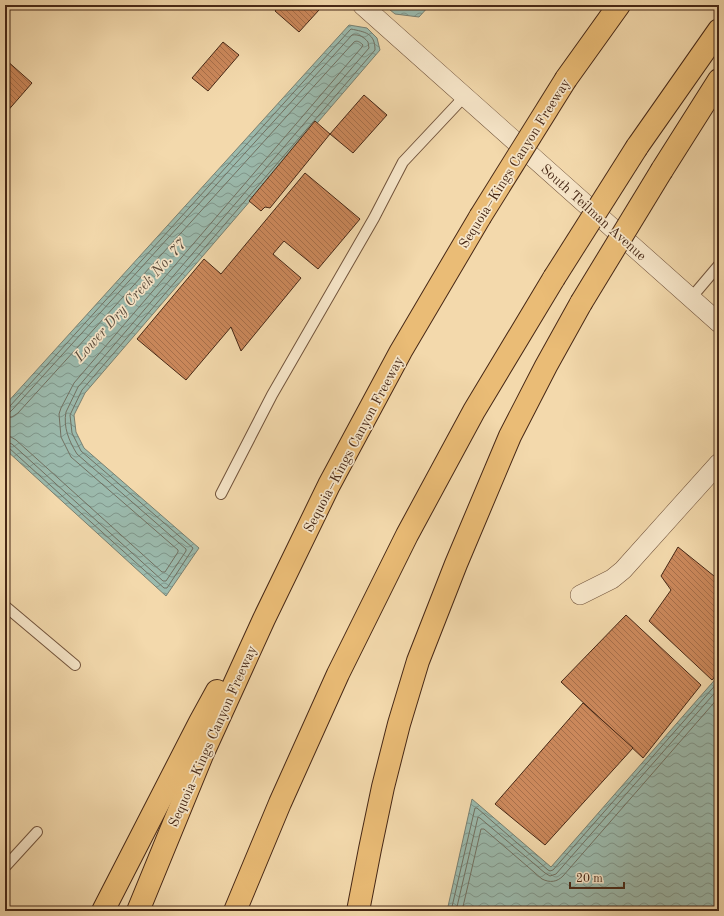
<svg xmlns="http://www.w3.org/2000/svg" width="724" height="916" viewBox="0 0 724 916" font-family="'Old Standard TT',serif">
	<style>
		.water { fill: url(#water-waves); stroke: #798071 }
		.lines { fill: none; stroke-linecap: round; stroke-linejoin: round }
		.shore { stroke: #717162; stroke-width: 1 }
		.building { fill: url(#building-back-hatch); stroke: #472816 }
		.service-casing { stroke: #72543c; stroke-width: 12 }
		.minor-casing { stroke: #72543c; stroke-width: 20 }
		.motorway-casing { stroke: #472816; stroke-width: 24 }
		.service { stroke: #f7e6c9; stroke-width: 10 }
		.minor { stroke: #f7e6c9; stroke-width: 19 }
		.motorway { stroke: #eabc76; stroke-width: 22 }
		.motorway-bridge-casing { stroke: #472816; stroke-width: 24; stroke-linecap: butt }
		.motorway-bridge { stroke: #eabc76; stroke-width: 22 }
		.labels { text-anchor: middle; stroke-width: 3.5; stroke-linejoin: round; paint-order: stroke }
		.street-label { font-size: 14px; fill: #472816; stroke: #f7e6c9 }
		.water-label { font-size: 15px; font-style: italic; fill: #5c4c3c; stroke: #f7e6c9 }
	</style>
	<defs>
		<pattern id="water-waves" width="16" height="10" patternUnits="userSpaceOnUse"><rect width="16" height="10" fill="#9bbaad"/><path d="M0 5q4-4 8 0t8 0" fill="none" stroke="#80978c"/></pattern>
		<pattern id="building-back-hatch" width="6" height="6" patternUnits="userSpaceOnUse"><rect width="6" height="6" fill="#cb885b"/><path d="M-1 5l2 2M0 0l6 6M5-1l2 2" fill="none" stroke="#a76f4a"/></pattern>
	</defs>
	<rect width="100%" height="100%" fill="#f3d9ac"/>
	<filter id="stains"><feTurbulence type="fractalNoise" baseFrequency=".005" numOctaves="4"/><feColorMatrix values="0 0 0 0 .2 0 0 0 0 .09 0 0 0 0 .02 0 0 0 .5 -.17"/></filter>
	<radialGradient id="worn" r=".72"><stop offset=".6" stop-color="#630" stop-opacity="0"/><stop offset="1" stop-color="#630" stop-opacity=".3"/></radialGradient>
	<g class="water">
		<path d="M384,5H430L419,17L395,14Z"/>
		<path d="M349,25L367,28L377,38L380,50L85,393L74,415L76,432L84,448L199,548L166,596L6,450L5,448V405Z"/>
		<path d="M719,675V911H447L472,799L551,867Z"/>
	</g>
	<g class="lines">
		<g class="shore">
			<path d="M5,407L10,406L350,30L351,29C365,32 375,33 375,50L82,390L70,415L72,433L81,451L193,548L192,550L167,588H164L9,448L5,447"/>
			<path d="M5,412H10L13,409L352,35C359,34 364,37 368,42L369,48L78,387L66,412C63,427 69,441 77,454L186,549V551L166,581H163L12,444L9,443L5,442"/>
			<path d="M5,418L12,417L18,413L354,42C357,40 360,42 363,45L362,47L74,383L61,408L59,414L61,437L71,457L178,550V552L165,572H162L16,440L11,437L5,436"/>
			<path d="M451,911L475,808H477L548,870L550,871L553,870L719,681"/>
			<path d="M456,911L478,817L480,818L545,873L550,876L556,874L719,688"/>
			<path d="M462,911L481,829H484L542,879C550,883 557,882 563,876L719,697"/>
		</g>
	</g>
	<g class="building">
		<path d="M280,5H312L319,10L299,32L275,11Z"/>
		<path d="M223,42L239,55L208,91L192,78Z"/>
		<path d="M5,59L32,83L5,114Z"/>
		<path d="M364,95L387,115L353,153L330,134Z"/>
		<path d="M315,121L330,134L270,208L265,207L261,211L249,201Z"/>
		<path d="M305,173L360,219L318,269L284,241L273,254L301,278L241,351L231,327L186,380L137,339L204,259L221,274Z"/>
		<path d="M678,547L714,576L719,570V672L712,680L649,621L671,590L661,576Z"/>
		<path d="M626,615L701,685L643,758L561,682Z"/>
		<path d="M583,703L633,748L545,845L495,804Z"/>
	</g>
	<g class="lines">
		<g class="service-casing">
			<g id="service">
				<path d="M691,298L719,265"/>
				<path d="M221,494L272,395L374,218L403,162L464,97"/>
				<path d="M5,606L75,665"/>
				<path d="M5,867L37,832"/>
			</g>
		</g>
		<g class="minor-casing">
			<g id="minor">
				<path d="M362,5L719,323"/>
				<path d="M580,595L612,579L623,570L719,463"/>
			</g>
		</g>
		<g class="motorway-casing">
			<g id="motorway">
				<path d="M566,79L619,5"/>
				<path d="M637,147L719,30"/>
				<path d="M662,170L719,80"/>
				<path d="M103,911L200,722L217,691"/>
				<path d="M138,911L202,755L264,619L329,485L401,351L480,217"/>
				<path d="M235,911L280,803L338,674L407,535L474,411L554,278"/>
				<path d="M358,911L370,849L383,787L399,724L418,661L456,564L510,436L546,366L581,303"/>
			</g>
		</g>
		<use href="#service" class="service"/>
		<use href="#minor" class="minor"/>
		<use href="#motorway" class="motorway"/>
		<g class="motorway-bridge-casing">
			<g id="motorway-bridge">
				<path d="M480,217L566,79"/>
				<path d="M554,278L637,147"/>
				<path d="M581,303L662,170"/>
			</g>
		</g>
		<use href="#motorway-bridge" class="motorway-bridge"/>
	</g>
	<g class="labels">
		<g class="street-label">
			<text transform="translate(514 163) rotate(-58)" y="5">Sequoia–Kings Canyon Freeway</text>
			<text transform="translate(594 212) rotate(42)" y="5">South Teilman Avenue</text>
			<text transform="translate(353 444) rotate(-62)" y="5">Sequoia–Kings Canyon Freeway</text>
			<text transform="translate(212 736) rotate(-66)" y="5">Sequoia–Kings Canyon Freeway</text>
		</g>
		<g class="water-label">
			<text transform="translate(130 300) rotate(-48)" y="5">Lower Dry Creek No. 77</text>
		</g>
	</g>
	<rect width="724" height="916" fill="none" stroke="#f3d9ac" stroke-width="20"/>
	<rect x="6" y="6" width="712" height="904" fill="none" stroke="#472816" stroke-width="2"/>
	<rect x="10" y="10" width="704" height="896" fill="none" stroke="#472816"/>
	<path d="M570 882v6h54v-6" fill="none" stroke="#472816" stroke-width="2"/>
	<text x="576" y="882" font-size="12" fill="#472816" stroke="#f7e6c9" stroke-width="3" paint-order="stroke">20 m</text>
	<rect width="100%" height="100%" filter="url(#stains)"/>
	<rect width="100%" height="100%" fill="url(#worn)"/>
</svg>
